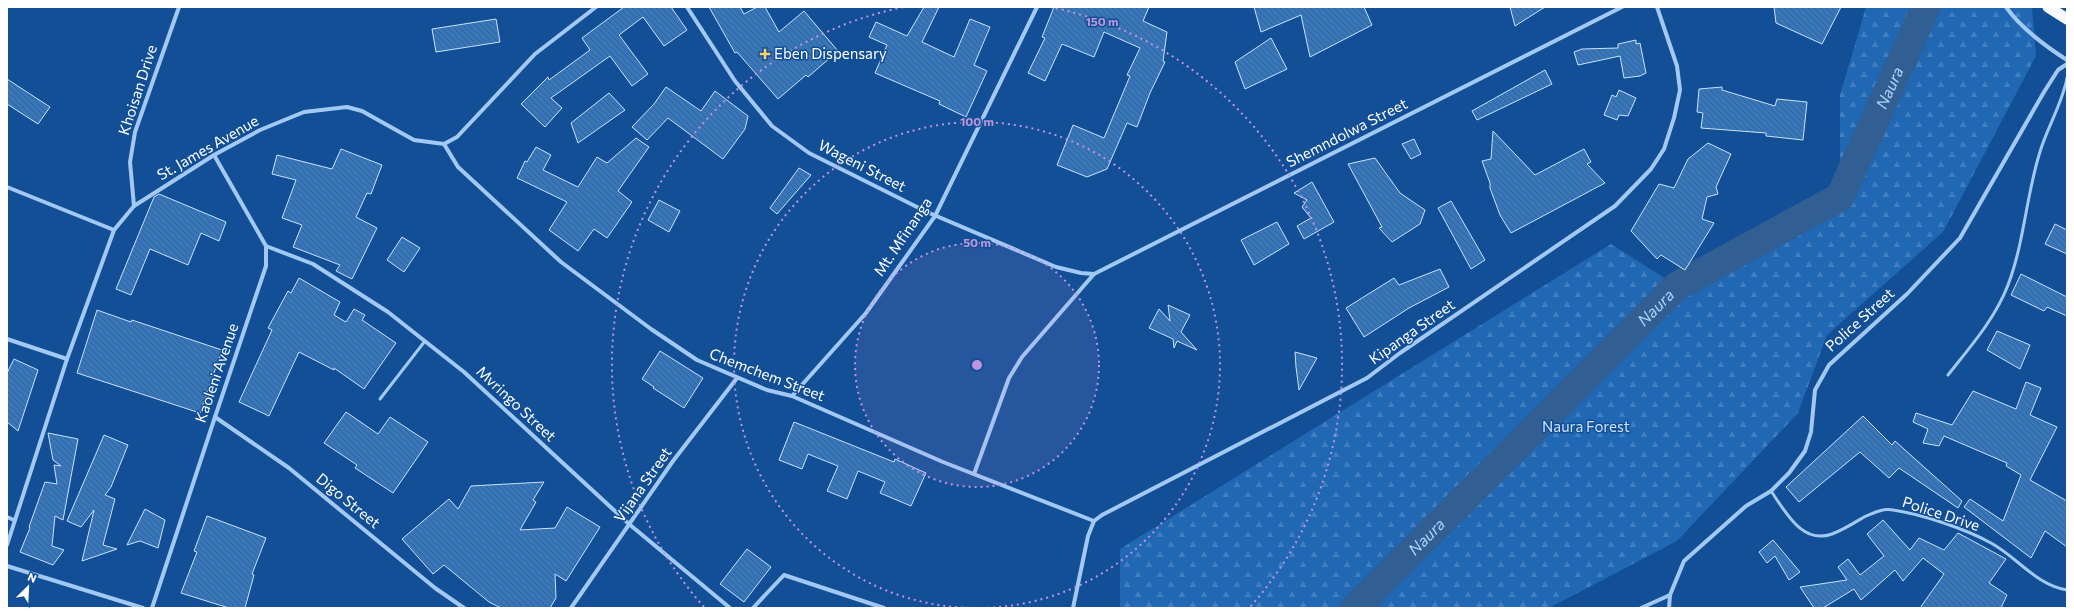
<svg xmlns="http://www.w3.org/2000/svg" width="2074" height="615" viewBox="0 0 2074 615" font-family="Commissioner,sans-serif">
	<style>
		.forest { fill: url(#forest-firs) }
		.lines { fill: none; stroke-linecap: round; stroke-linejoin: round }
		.river { stroke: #325f93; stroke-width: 29 }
		.building { fill: url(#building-back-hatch); stroke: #c9e3fd }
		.service { stroke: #a2c9f3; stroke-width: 3 }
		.minor { stroke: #a2c9f3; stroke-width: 4 }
		.trunk { stroke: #f6faff; stroke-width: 11 }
		.ring { fill: none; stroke: #bd96df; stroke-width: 2; stroke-dasharray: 2 4 }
		.poi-dot { fill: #ffce64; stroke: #124f96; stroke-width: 1.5 }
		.labels { text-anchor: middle; stroke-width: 3; stroke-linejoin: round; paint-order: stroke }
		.poi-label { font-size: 15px; fill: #fff; stroke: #124f96; text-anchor: start }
		.street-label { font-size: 15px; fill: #fff; stroke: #124f96 }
		.park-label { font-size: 15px; fill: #c9e3fd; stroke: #124f96 }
		.water-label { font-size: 16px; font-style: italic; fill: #aed3fa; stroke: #124f96 }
		.centre { fill: #bd96df; stroke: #124f96; stroke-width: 2 }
		.ring-label { font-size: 12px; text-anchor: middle; font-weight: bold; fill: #bd96df; stroke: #124f96; stroke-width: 3; stroke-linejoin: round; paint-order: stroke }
	</style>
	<defs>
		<pattern id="forest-firs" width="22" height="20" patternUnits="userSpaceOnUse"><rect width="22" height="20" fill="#2067b4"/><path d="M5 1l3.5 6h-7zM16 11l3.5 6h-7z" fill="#417ebf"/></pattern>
		<pattern id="building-back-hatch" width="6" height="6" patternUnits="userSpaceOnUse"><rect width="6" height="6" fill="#3576bc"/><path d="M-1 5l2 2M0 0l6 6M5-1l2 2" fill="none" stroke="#406184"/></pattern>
	</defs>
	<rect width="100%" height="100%" fill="#124f96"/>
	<path class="forest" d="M1866,7H2032L2036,56L1943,232L1827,335L1798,413L1677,541L1549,608H1120V549L1611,244L1677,286L1840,197V95Z"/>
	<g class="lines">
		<path class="river" id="s1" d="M1355,608L1677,286L1840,197L1926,7"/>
	</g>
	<g class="building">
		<path d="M624,7H671L687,30L664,46L643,17L619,35L648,74L632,86L610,56L551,98L562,108L545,127L521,104L548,77L549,80L590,50L582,38Z"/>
		<path d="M709,7H740L744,14L757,7H765L779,32L804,11L838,51L808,77L806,75L778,99L737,52L735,53Z"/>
		<path d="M924,7H939L922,42L954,57L970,19L990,27L974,65L987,71L966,117L939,104L940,101L875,73L887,45L869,37L876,22L907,36Z"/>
		<path d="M1054,7H1149L1143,21L1167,32L1163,61L1165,62L1150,93L1137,127L1127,123L1107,169L1087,177L1057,165L1073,125L1104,138L1130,76L1127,75L1140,48L1104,32L1094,57L1062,44L1045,81L1028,73L1045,38L1042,37Z"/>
		<path d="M1254,7H1364L1372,25L1310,57L1301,15L1261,32Z"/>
		<path d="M1510,7H1545L1515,26Z"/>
		<path d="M1774,7H1841L1822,44L1776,23Z"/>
		<path d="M496,19L500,42L436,52L432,29Z"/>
		<path d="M1271,38L1287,69L1245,89L1235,62Z"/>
		<path d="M1636,40V44L1640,43L1646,73L1640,76L1624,78L1620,56L1578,65L1574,52L1582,49L1618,48V44Z"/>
		<path d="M1545,70L1552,84L1477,120L1472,111Z"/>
		<path d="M7,79L50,107L38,124L7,104Z"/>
		<path d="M666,87L701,111L715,91L748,116L745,129L723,159L668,118L647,140L632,127L654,104Z"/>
		<path d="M1722,87V90L1775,106L1777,99L1807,102L1803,140L1766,136V133L1701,128L1703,113L1697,112L1699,89Z"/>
		<path d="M1619,90L1636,98L1628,116L1619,115L1617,120L1604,115L1612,95L1616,97Z"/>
		<path d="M609,93L625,110L578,143L571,123Z"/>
		<path d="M1493,131L1535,175L1584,149L1591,162L1587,164L1605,183L1511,233L1500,215L1490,188V183L1482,161L1491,159Z"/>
		<path d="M636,138L649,147L618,191L632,202L607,238L594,229L578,251L549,230L567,202L517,178L525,161L527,162L536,147L551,155L543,170L578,187L597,157L607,163Z"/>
		<path d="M1414,139L1421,154L1411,159L1402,144Z"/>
		<path d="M1708,143L1731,154L1716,187L1718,194L1707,197L1702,219L1714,223L1685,270L1661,255L1657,259L1631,231L1659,184L1674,188L1688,159Z"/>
		<path d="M341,149L382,165L371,194L367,193L356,217L377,228L352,279L336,271L340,265L293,247L302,225L282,218L296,180L272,174L277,155L332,169Z"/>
		<path d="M1375,158L1400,193L1425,210L1420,224L1392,242L1379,228L1382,227L1348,164Z"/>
		<path d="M799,168L811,175L777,214L770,208Z"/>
		<path d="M1312,182L1334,222L1304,239L1297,226L1311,218L1302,207L1307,200L1294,193Z"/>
		<path d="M159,194L226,222L219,241L201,233L188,265L150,249L131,295L116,289L154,197Z"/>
		<path d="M659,200L680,211L669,232L648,220Z"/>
		<path d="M1451,201L1485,260L1471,269L1438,208Z"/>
		<path d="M1277,222L1289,244L1254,265L1241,240Z"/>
		<path d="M2055,224L2067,230V254L2045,244Z"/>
		<path d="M402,237L420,248L404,272L387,260Z"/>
		<path d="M1440,269L1449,287L1409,308L1364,337L1346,308L1394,278L1399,285Z"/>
		<path d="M2021,274L2067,297V316L2047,307L2044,311L2011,295Z"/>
		<path d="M299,278L340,302L334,315L346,322L354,309L365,315L362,320L396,343L364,389L334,368V370L299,352L269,416L239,402L272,330L268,328L288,291L291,293Z"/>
		<path d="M1168,305L1190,315L1181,332L1197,350L1177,341L1174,348L1173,339L1149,328L1159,309L1170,321Z"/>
		<path d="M97,310L131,322L132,320L222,350L200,413L77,373Z"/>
		<path d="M1997,331L2030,345L2020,369L1987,350Z"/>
		<path d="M660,351L703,378L684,408L653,388L654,387L642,379Z"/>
		<path d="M1295,352L1317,358L1299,390L1296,367Z"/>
		<path d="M14,359L38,370L18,431L7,422V373Z"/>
		<path d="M2026,382L2041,388L2030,415L2057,427L2030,480L2067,501V547L2045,531L2031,558L1964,507L1970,499L2003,521L2021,475L2006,466L2007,463L1944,436L1939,446L1923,443L1928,429L1913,422L1916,413L1952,425L1973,391L2016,409Z"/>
		<path d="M346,412L378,434L390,417L428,442L393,493L355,468L357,465L324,443Z"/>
		<path d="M1863,416L1892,445L1895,441L1962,501L1958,508L1899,468L1889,478L1860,452L1799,502L1786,487Z"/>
		<path d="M794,422L894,462L895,459L926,473L911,506L880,493L885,482L858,471L847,499L827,491L838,466L808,454L802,469L779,460Z"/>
		<path d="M48,433L78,439L63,520L55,516L52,546L64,550L53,565L20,552L30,528L29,527L45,482L57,484L54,465L61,466L53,460Z"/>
		<path d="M104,435L128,445L111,487L105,495L115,499L103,545L117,549L82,561L94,510L81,527L67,521Z"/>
		<path d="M544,482L533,500L536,502L520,530L555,528L567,507L600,527L566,581L555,574L556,598L550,608H501L489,602L444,565L433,574L402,539L449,499L458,509L471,486Z"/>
		<path d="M145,509L165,520L158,548L140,541L127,545Z"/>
		<path d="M207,516L266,538L252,574L254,575L245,608H229L181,593L197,552L194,551Z"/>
		<path d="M1883,520L1910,550L1919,538L1944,550L1958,533L2006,559L1989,583L2007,595L2001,608H1920L1944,574L1923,558L1903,581L1895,570L1861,600L1854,589L1823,608H1814L1800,587L1847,580L1838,567L1848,559L1860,575L1884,556L1867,534Z"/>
		<path d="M1773,540L1800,572L1789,580L1775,556L1767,563L1759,552Z"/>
		<path d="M747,549L771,567L744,602L720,584Z"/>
	</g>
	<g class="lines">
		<g class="service">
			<path d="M1948,375C1970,347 1995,319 2008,285C2024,243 2026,198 2039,155C2046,129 2062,105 2067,78"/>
			<path d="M380,399L425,341"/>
			<path d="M1771,491C1785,511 1802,545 1832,534C1843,530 1854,523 1864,517C1873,513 1883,508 1893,510C1921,514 1966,529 1991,543C2017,557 2036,585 2067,590"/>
		</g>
		<g class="minor">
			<path d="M687,7L735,81L772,126L809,153L927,212L1056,267L1081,273L1094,274L1622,7"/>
			<path d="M2006,7C2021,28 2045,46 2067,60"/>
			<path d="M444,144L458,167L561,262L651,329L697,360L767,390L792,396L943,462L1094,521"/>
			<path d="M7,187L114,230"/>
			<path d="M134,206L130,162L135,132L179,7"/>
			<path d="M266,246L313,264L388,312L464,372L629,524L730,608"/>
			<path d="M7,339L67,359"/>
			<path d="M792,396L866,313L935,216L1037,7"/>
			<path d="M215,417L289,468L435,588L464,608"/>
			<path d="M974,474L1009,378L1022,357L1094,274"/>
			<path d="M7,517L14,520"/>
			<path d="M7,545L67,359L114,230L134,206L214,155L260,130L304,112L347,107L362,111L414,140L444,144L457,137L535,54L596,7"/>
			<path d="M7,566L143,608"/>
			<path d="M152,608L215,417L266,266V246L214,155"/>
			<path d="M571,608L673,461L737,378"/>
			<path d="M753,608L784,575L884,608"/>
			<path d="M1073,608L1088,536L1094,521L1102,515L1367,378L1400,353L1615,206L1651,169L1664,149L1674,118L1680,90L1677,66L1657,7"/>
			<path d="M1641,608L1670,595"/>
			<path d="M1669,608L1670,595L1684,561L1746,506L1771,491L1789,473L1805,451L1811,432L1815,390L1829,365L1907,294L1960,238L2044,92L2058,70L2067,64"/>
		</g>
		<path class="trunk" d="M2048,7L2067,19"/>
	</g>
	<circle cx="977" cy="365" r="122" fill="#bd96df" fill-opacity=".12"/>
	<g class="ring">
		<circle cx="977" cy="365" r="122"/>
		<path d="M975 608A243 243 0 1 1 979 608"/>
		<path d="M704 607A365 365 0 0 1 904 7M1050 7A365 365 0 0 1 1250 607"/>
	</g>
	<path class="poi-dot" d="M763 48h4v4h4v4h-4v4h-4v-4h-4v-4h4z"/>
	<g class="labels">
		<g class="poi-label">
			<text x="774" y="59">Eben Dispensary</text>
		</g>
		<g class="street-label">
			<text transform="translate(138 90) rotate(-72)" y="5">Khoisan Drive</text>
			<text transform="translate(1347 133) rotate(-27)" y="5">Shemndolwa Street</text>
			<text transform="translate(208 148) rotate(-30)" y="5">St. James Avenue</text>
			<text transform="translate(862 166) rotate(27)" y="5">Wageni Street</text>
			<text transform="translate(903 237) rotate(-56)" y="5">Mt. Mfinanga</text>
			<text transform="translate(1860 320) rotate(-42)" y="5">Police Street</text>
			<text transform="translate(1412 332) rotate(-35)" y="5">Kipanga Street</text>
			<text transform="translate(217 373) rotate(-71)" y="5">Kaoleni Avenue</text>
			<text transform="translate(767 375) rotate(21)" y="5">Chemchem Street</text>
			<text transform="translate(516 404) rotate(43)" y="5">Mvringo Street</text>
			<text transform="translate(643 485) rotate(-55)" y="5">Vijana Street</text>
			<text transform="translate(348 501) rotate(39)" y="5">Digo Street</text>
			<text transform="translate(1941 514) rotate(18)" y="5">Police Drive</text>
		</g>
		<g class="park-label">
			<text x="1586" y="432">Naura Forest</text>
		</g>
		<g class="water-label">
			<text dy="6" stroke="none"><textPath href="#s1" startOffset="761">Naura</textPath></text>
			<text dy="6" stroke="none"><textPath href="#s1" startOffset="425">Naura</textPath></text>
			<text dy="6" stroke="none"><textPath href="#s1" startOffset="101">Naura</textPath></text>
		</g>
	</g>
	<circle cx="977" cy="365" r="6" class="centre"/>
	<g class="ring-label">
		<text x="1102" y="26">150 m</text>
		<text x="977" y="126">100 m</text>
		<text x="977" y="247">50 m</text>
	</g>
	<rect width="2074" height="615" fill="none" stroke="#ffffff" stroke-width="16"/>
	<g transform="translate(28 587) rotate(24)" stroke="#124f96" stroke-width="3" paint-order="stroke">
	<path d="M0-3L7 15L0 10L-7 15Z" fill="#ffffff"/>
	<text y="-6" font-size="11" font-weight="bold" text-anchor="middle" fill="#ffffff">N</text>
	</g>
</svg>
